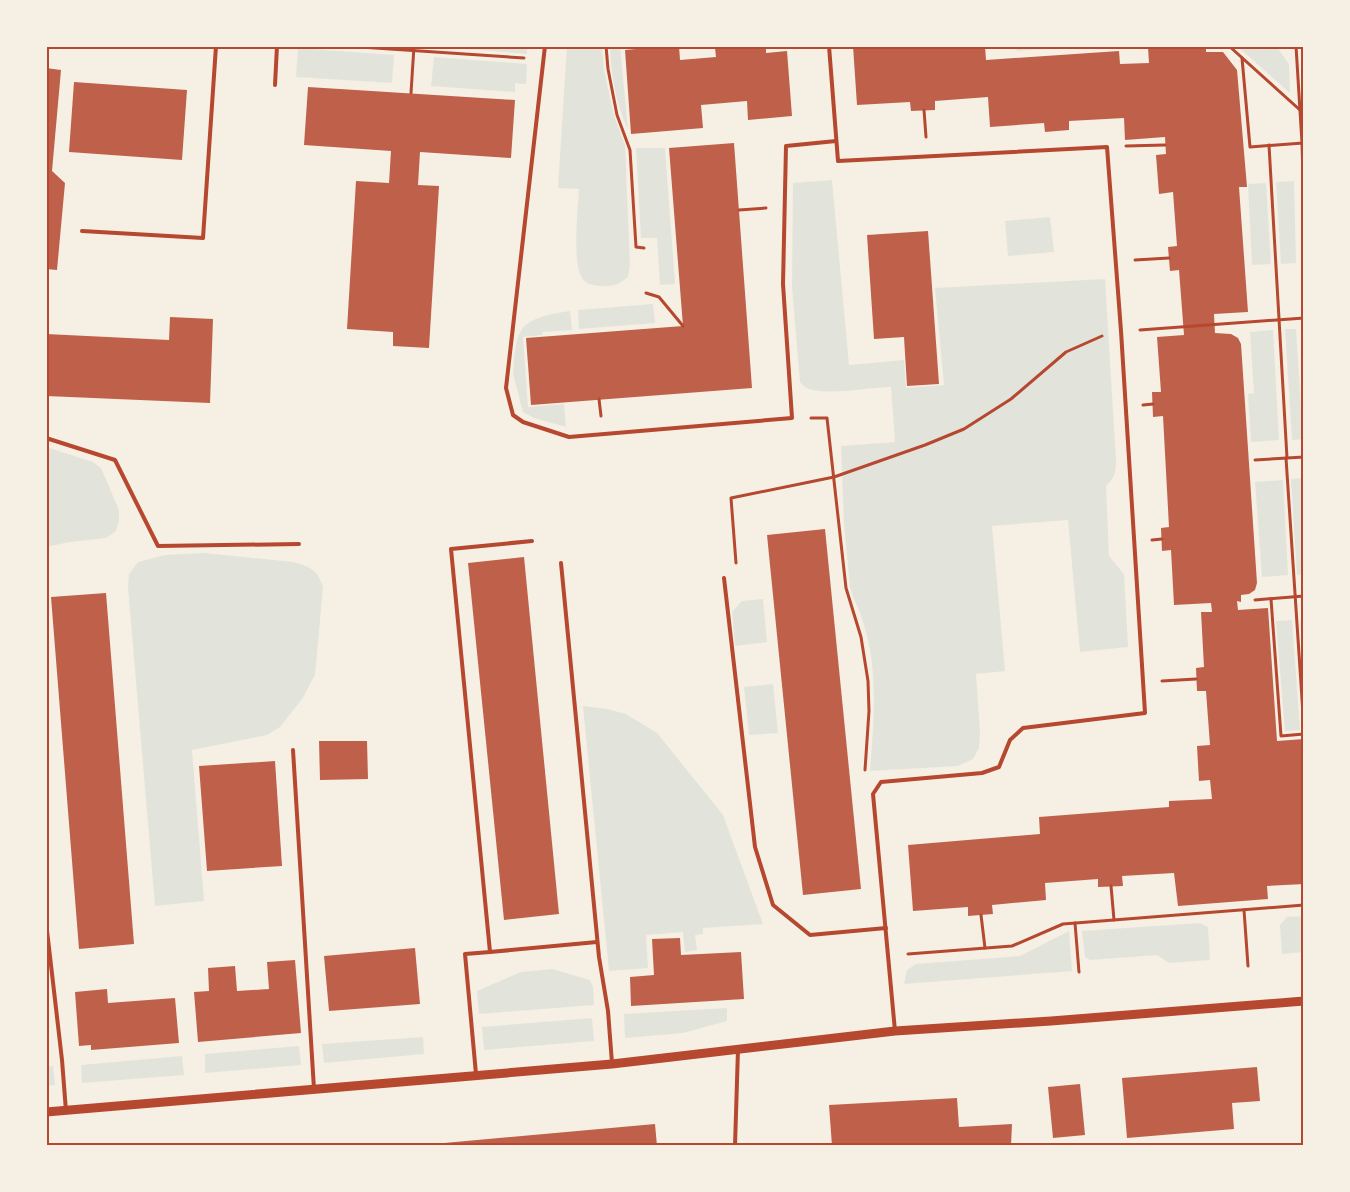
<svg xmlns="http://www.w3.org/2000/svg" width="1350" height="1192" viewBox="0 0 1350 1192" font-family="Inter,sans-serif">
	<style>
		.green { fill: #e2e4dc }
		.building { fill: #bf614a }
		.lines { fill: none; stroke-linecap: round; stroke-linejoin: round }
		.path { stroke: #b5482f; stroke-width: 3 }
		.service { stroke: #b5482f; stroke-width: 4 }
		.tertiary { stroke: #b5482f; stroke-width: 9 }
		.neatline { fill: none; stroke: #b5482f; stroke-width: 2 }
	</style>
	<rect width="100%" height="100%" fill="#f6efe4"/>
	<g class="green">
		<path d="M453,46H527V54L453,48Z"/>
		<path d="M567,46H602L604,70L614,116L625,145L630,265L628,277C618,285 612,287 599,286C592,285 586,284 582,278C572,262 578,209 579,189L558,188Z"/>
		<path d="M610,46H620L628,130C616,104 611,75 610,46Z"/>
		<path d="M1016,46H1089L1017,51Z"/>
		<path d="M1237,46L1277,47L1289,64L1290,93Z"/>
		<path d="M298,48L394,55L392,83L296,77Z"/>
		<path d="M434,57L527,64L526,84L515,83V92L431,86Z"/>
		<path d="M636,148H665L675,284L660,285L657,238H641Z"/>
		<path d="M832,180L849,365L904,360L906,388L944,385L935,288L1105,279L1116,460C1116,472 1115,478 1106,486L1109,556L1124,574L1128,647L1080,652L1068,520L992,526L1005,671L976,674L980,732L979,748L973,759L958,766L870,771C873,731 877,691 870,650C868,638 864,624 860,613C857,604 852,597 850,587L844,524L841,446L895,442L891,387C871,387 820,397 805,387C803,386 802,384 800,382L792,287L793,183Z"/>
		<path d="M1294,181L1296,263L1281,264L1276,182Z"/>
		<path d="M1266,183L1271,264L1252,265L1248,184Z"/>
		<path d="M1050,217L1054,252L1008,256L1005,221Z"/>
		<path d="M653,304L655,323L579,329L578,310Z"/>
		<path d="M570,311L572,330L543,332L542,335L523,337L528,407L564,404L566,427L534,418L523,412L513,374C514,361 514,342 521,331C528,317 556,313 570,311Z"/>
		<path d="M1285,329H1296L1303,439L1292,440Z"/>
		<path d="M1273,330L1279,440L1251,442L1248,394L1254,393L1250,332Z"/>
		<path d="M46,447L93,462L101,468L119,510V520L116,531L106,538L70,542L46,547Z"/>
		<path d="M1304,478V574L1297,575L1291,479Z"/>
		<path d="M1283,480L1288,575L1262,577L1255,482Z"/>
		<path d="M204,553L293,562C311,567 317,569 323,587L315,675L302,699L280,727L267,735L192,750L204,901L155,906L128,587L129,574L138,562L165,555Z"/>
		<path d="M763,599L767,642L735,646L732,612L742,601Z"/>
		<path d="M1292,620L1300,730L1285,731L1276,621Z"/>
		<path d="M1300,620H1304V675Z"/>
		<path d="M773,684L778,733L749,735L744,687Z"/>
		<path d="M583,706L607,709L626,714L657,733L723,815L763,924L703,928V934L695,935L697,950L685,952L683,932L646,935L648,968L609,971Z"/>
		<path d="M1304,916V952L1282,954L1280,925L1287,917Z"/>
		<path d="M1199,923L1208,927L1210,960L1169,963L1157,955L1090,960L1085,957L1082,931Z"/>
		<path d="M1069,931L1072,971L904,984L907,970L916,964L1020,956Z"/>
		<path d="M552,969L590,980L593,987L594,1005L479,1014L477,991L521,972Z"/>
		<path d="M727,1008V1021L683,1033L625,1038L624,1014Z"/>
		<path d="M592,1018L594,1041L484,1050L482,1027Z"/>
		<path d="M423,1037L424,1054L324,1063L322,1044Z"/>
		<path d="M299,1046L301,1065L205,1073V1054Z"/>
		<path d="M182,1056L184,1075L82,1083L81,1065Z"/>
		<path d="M53,1066L55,1085L46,1086V1067Z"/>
	</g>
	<g class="building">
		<path d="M669,46H679L680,60L716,57L715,48L734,46H766V53L787,51L792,116L748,120L747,101L701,105L703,128L631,134L625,50Z"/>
		<path d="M853,46H985L986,60L1119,51L1120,64L1149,63L1148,47L1206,46V52H1223L1237,70L1247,187H1239L1248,312L1214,314L1215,333L1231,334L1238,338L1241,344L1257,583L1255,590L1249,594L1241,595V602L1237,601L1238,610L1268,608L1277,741L1304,739V884L1267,886L1268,899L1178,906L1174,873L1122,876L1123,886L1098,887V879L1045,883L1046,900L992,905L993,914L968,916V907L913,911L908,845L1040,834L1039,817L1169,807V801L1212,799L1210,780L1199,781L1197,746L1210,745L1206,691H1197L1196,668L1204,667L1201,612H1212L1211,603L1174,605L1171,550L1162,551L1161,528L1169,527L1163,416L1153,417L1152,392H1161L1157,337L1184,335L1179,270L1170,271L1168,247L1177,246L1173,192L1159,194L1156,155L1166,154L1165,137L1125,140L1124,118L1069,121V130L1045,132L1044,123L990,127L988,97L935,101V110L911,111L910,102L857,105Z"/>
		<path d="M46,68L61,70L52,171L65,183L57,270L46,269Z"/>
		<path d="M74,82L187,90L182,160L69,152Z"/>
		<path d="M308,87L515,100L511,158L420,152L418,185L439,186L429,348L393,346V332L347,329L356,181L389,183L391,151L304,145Z"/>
		<path d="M734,143L752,388L531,405L526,338L683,326L669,148Z"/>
		<path d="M928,231L939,384L907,386L904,337L874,339L867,235Z"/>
		<path d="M170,317L213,319L210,403L46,396V334L169,340Z"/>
		<path d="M825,529L861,889L803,895L767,535Z"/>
		<path d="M524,557L559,914L504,920L468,563Z"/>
		<path d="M106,593L134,944L79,949L51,597Z"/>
		<path d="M319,741H367L368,779L320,780Z"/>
		<path d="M275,761L282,866L207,871L199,766Z"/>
		<path d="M680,938L681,955L741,952L744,999L631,1006L630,977L654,975L652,939Z"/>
		<path d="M415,948L420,1004L329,1011L324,956Z"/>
		<path d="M295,960L301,1033L198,1042L194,992L209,991L208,968L235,966L237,991L269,989L267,962Z"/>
		<path d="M107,989L108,1003L175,998L179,1043L91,1050V1045L79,1046L75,992Z"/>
		<path d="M1257,1067L1260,1101L1232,1103L1234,1129L1127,1138L1122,1078Z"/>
		<path d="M1080,1084L1085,1135L1053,1138L1048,1087Z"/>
		<path d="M957,1098L959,1127L1012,1124L1011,1146H832L829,1105Z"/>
		<path d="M655,1124L657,1146H433V1144Z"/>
	</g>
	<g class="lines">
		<g class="path">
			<path d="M345,46L524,58"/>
			<path d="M606,46L608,69L617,115L630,150L636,247L644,248"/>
			<path d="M1229,46L1300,110"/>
			<path d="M1296,46L1302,143L1304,213"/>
			<path d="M1242,58L1250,147L1303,143"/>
			<path d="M411,93L414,46"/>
			<path d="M924,110L926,137"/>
			<path d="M1269,145L1287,458"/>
			<path d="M1126,146L1165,145"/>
			<path d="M739,210L766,208"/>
			<path d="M1135,260L1169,258"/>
			<path d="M646,293L659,297L683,326"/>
			<path d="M1140,330L1304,318"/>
			<path d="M599,399L601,416"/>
			<path d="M1143,405L1153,404"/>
			<path d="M811,418H827L846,588L861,637L868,681L869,711L865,770"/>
			<path d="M1286,458L1304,729"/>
			<path d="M1255,460L1304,457"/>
			<path d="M1152,540L1162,539"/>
			<path d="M736,563L731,498L834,477L925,445L964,429L1011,399L1066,352L1102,336"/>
			<path d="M1271,599L1281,736L1304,734"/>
			<path d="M1255,600L1304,596"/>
			<path d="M1162,681L1196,679"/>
			<path d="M1111,886L1114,920"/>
			<path d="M1244,910L1248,966"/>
			<path d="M981,915L985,948"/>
			<path d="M1075,923L1079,972"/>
			<path d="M908,954L1012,946L1063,924L1304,905"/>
		</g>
		<g class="service">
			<path d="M545,46L506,388L513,415L523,422L569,437L792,418L783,284L786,146L836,141"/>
			<path d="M829,46L838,161L1107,147L1121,331L1145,713L1023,728L1010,740L999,767L982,773L881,782L873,794L895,1031"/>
			<path d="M275,85L277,46"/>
			<path d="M82,231L203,238L216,46"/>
			<path d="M46,438L115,460L158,546L299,544"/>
			<path d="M532,541L451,549L490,952L597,942"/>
			<path d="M561,563L599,957L608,1011L612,1063"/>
			<path d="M724,578L755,847L773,905L810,935L886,928"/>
			<path d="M293,750L314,1089"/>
			<path d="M46,922L62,1060L66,1111"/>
			<path d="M476,1074L465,954L490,952"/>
			<path d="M735,1146L738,1049"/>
		</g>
		<path class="tertiary" d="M46,1112L612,1064L895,1031L1051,1021L1304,1001"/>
	</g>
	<rect width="1350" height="1192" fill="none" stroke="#f6efe4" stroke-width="95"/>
	<rect x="48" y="48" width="1254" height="1096" class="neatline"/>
</svg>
